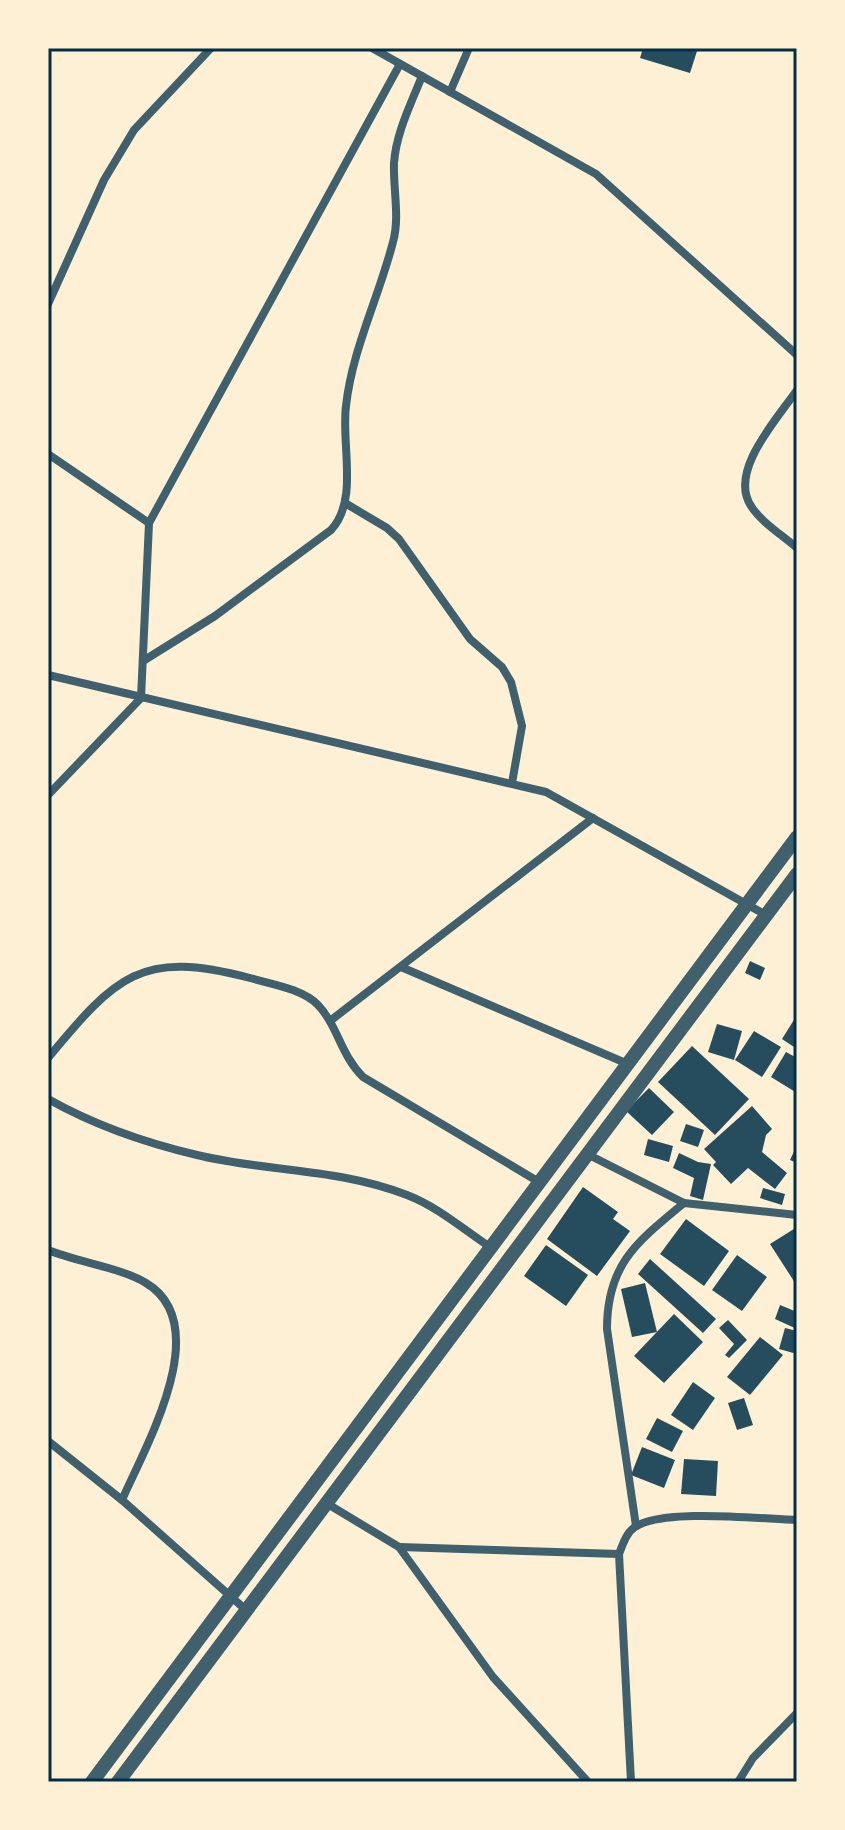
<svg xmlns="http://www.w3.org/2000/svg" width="845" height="1830" viewBox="0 0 845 1830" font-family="'Titillium Web',sans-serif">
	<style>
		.building { fill: #264d5e }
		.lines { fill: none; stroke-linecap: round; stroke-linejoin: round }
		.minor { stroke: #3f606c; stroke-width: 8 }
		.tertiary { stroke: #3f606c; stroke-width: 14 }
		.neatline { fill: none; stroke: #003049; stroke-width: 3 }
	</style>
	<rect width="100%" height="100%" fill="#fdf0d5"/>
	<g class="building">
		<path d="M643,48H698L690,73L640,58Z"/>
		<path d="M750,961L765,968L760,980L745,973Z"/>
		<path d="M797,1015V1049L782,1039Z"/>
		<path d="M717,1024L742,1031L734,1060L708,1052Z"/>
		<path d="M754,1031L781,1047L762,1077L735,1060Z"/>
		<path d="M692,1046L749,1099L715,1135L658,1082Z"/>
		<path d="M786,1052L797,1058V1093L771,1077Z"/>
		<path d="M649,1088L674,1112L652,1135L626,1111Z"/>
		<path d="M752,1106L772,1129L766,1135L762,1152L787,1173L775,1189L748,1168L731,1184L713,1165L716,1162L704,1149Z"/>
		<path d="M686,1124L704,1130L698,1147L680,1141Z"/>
		<path d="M648,1139L673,1146L669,1162L644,1155Z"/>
		<path d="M797,1145V1163L790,1160Z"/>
		<path d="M679,1153L698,1162L711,1164L703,1200L690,1196L694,1178L673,1168Z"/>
		<path d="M583,1187L618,1212L613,1219L630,1231L597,1276L547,1239Z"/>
		<path d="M763,1188L785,1194L782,1205L760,1198Z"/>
		<path d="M686,1219L729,1251L704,1286L660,1254Z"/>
		<path d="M797,1227V1286L770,1244Z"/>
		<path d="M546,1245L588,1275L566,1306L524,1276Z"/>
		<path d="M737,1255L767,1277L742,1311L712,1290Z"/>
		<path d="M650,1259L716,1319L703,1333L638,1274Z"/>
		<path d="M645,1283L657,1332L632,1337L621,1289Z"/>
		<path d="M780,1305L797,1312V1329L775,1319Z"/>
		<path d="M674,1314L703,1342L664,1383L634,1356Z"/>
		<path d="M728,1320L747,1340L729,1358L725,1355L734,1344L719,1328Z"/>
		<path d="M785,1328L797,1331V1354L779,1349Z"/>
		<path d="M760,1337L783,1355L750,1395L727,1377Z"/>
		<path d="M693,1382L715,1398L693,1430L671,1415Z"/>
		<path d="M744,1398L753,1425L737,1430L728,1403Z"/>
		<path d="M657,1418L683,1431L672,1452L646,1439Z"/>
		<path d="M642,1447L675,1460L664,1488L631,1475Z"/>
		<path d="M684,1459L718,1461L716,1496L681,1494Z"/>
	</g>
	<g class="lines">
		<g class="minor">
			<path d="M372,48L596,174L797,355"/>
			<path d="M450,92L469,48"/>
			<path d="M48,304L104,180L134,130L211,48"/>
			<path d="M797,390C778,418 728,471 751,506C761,522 782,535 797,548"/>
			<path d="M48,454L149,523"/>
			<path d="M345,503L387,528L399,539L470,639L502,667L511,682L522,726L512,783"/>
			<path d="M143,661L215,616L331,530C359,500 341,445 346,406C352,350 379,297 393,242C400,217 393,189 394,163C396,133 411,104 422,76"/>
			<path d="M48,675L546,792L766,915"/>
			<path d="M48,795L141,698L149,523L400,64"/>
			<path d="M401,967L628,1064"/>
			<path d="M330,1021L593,818"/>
			<path d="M48,1058C116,976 141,949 250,978C271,984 303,989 318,1005C338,1026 340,1054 363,1077L539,1182"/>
			<path d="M48,1099C94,1125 146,1143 197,1155C267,1172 338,1168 407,1195C438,1207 463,1229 490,1247"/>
			<path d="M587,1154L684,1203L797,1215"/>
			<path d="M48,1250C77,1262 122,1268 146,1283C216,1325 145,1447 122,1500"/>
			<path d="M48,1441L122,1500L246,1610"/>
			<path d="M326,1503L399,1547L493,1677L588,1782"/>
			<path d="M636,1526L607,1329C607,1264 637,1242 684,1203"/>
			<path d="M399,1547L619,1554"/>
			<path d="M631,1782L619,1554C623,1544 626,1533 635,1527C663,1508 761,1519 797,1520"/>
			<path d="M738,1782L753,1758L797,1713"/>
		</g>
		<g class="tertiary">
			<path d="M92,1782L797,837"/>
			<path d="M118,1782L797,874"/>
		</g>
	</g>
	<rect width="845" height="1830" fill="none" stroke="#fdf0d5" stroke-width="100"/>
	<rect x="50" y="50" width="745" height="1730" class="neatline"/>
</svg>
